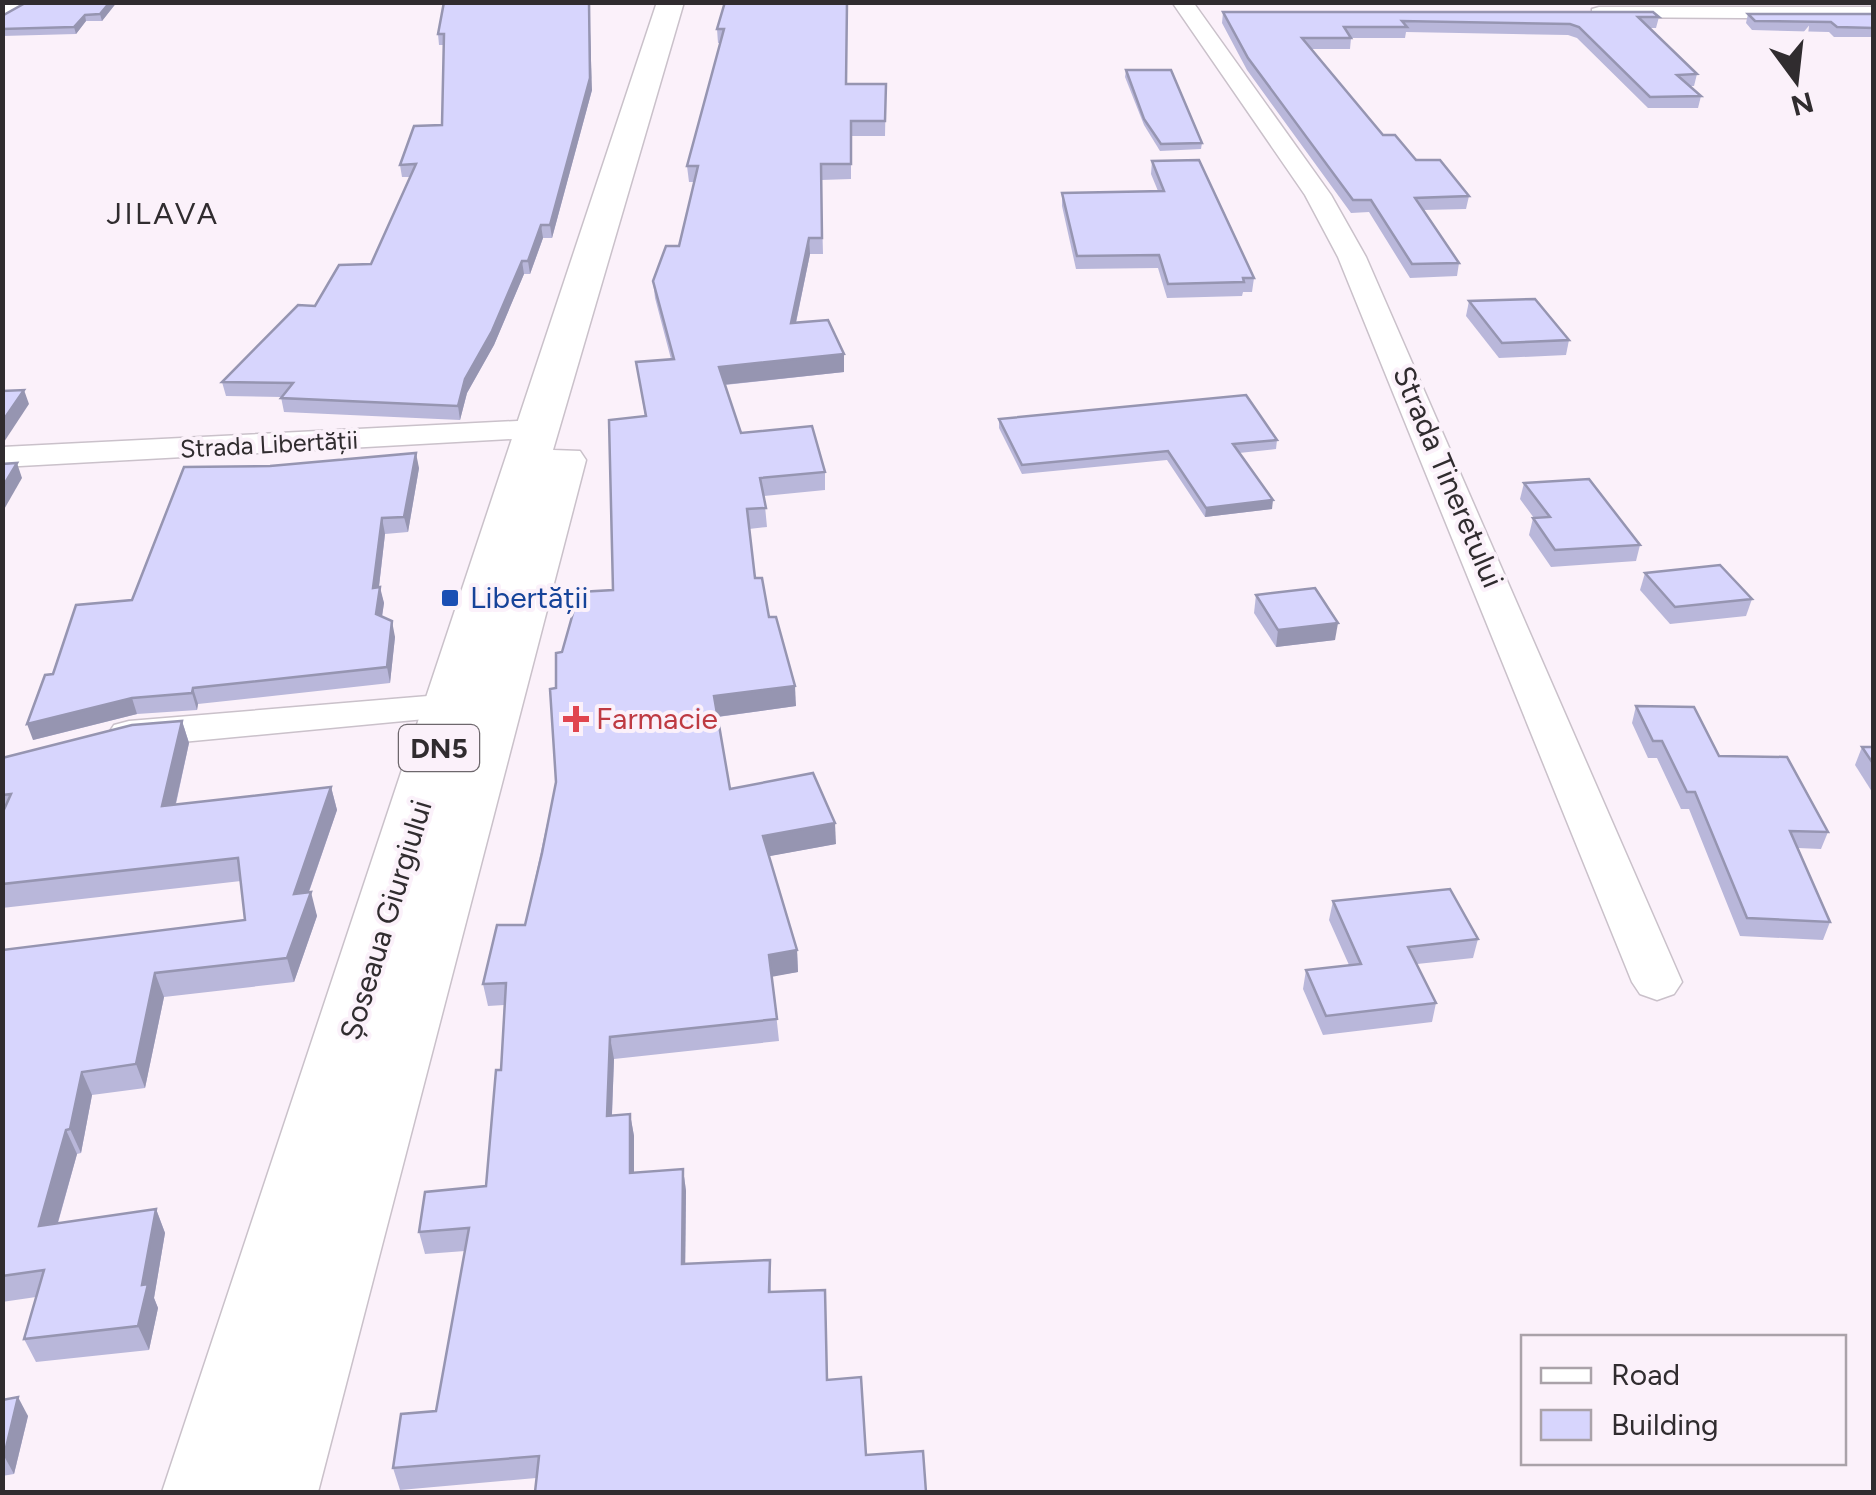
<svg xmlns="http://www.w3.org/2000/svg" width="1876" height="1495" viewBox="0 0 1876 1495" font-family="Figtree,sans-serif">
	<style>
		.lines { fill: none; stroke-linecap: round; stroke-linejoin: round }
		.minor-casing { stroke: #cac1ca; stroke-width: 3 }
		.highway-casing { stroke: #cac1ca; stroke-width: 3 }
		.minor { fill: #fff; fill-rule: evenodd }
		.highway { fill: #fff; fill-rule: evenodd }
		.wall { fill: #b9b7da }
		.shaded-wall { fill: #9695b1 }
		.building { fill: #d7d5fd; stroke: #9695b1; stroke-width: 2.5 }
		.transit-dot { fill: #1a4fb4; stroke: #fbf1fa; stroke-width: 4 }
		.health-dot { fill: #e0444e; stroke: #fbf1fa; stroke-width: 4 }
		.labels { text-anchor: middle; stroke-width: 8; stroke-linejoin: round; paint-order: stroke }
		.far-street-label { font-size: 25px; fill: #302c2f; stroke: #fbf1fa }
		.shield { fill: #fbf1fa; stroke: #6d676c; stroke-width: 2.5 }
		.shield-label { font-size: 28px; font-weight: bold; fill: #302c2f }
		.far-quarter-label { font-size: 30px; letter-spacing: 2.5px; fill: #302c2f; stroke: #fbf1fa }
		.street-label { font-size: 30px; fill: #302c2f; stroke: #fbf1fa }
		.transit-label { font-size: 30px; fill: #164399; stroke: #fbf1fa; text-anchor: start }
		.health-label { font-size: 30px; fill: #be3a42; stroke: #fbf1fa; text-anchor: start }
	</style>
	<rect width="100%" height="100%" fill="#fbf1fa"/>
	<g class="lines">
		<g class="minor-casing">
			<g id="minor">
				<path d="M7,2H33L2,20V5Z"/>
				<path d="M1172,2H1193L1331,195L1366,257L1682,982L1674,994L1657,1000L1640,994L1632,982L1338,257L1305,195Z"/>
				<path d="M1599,7H1874V19L1592,17V9Z"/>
				<path d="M536,420L548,423L553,430L548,437L2,467V447Z"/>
				<path d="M452,694L467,697L473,706L467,715L129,747L114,743L108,734L114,725L129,721Z"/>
			</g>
		</g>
		<g class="highway-casing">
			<path id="highway" d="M657,2H684L553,450L580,451L586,460L318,1492H162Z"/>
		</g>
		<use href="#minor" class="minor"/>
		<use href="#highway" class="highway"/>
	</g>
	<g class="wall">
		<path d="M27,2H117L102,21H86L76,34L2,36V16Z"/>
		<path d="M444,2L592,90L552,238H543L530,274H524L494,345L467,393L460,420L284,412L281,397L226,396L222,382L315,306L371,264L410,177H402L400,165L442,125L444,45H439L438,34Z"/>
		<path d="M725,2L847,84H886L885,136H851V179L821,180L823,254H810L796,323L844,372L725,385L741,433L825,472V490L764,496L767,527L749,529L755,578L769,617L796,706L718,717L730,789L836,844L769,856L797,950L798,972L772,976L779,1041L614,1059L612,1115L630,1114L634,1136V1173L683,1169L686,1191L685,1264L770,1260L771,1292L826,1312L536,1478L400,1490L393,1468L436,1411L465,1251L425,1254L419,1232L486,1186L501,1070L504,1005L488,1006L483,984L525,925L556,782V688L562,652L613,590L645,416L636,362L671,359L655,298L653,281L679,246L694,182H689L687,166L721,43H718L717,29Z"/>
		<path d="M1213,2H1632V3Z"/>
		<path d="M1728,2H1874V3H1729Z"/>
		<path d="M1223,12L1659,17L1656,28H1649L1697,74L1694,86H1690L1701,96L1698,108H1648L1577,38L1568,35L1406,32L1405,38H1351L1350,49H1311L1383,135L1469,196L1466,209L1423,210L1459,263L1457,276L1410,278L1369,212L1351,213L1247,70L1222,23Z"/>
		<path d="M1748,14H1874V37H1834L1829,32L1752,30L1746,23Z"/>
		<path d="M1126,70L1202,143L1201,149L1160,151L1144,125L1125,77Z"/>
		<path d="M1152,161L1254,278L1252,292H1243L1242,296L1167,298L1158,268L1076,269L1062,206V193L1158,191L1151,174Z"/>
		<path d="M1469,301L1569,340L1566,355L1499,358L1466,316Z"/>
		<path d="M999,419L1277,440L1276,449L1239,453L1272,509L1205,517L1167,460L1022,474L999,428Z"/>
		<path d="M419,468L408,532L385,534L379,587L384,603L382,616L395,637L390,683L198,704L197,710L137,714L33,740L53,674L132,600Z"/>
		<path d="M1524,483L1640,545L1636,561L1551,567L1529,535L1533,518H1534L1520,499Z"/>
		<path d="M1645,573L1752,599L1746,616L1670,624L1640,590Z"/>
		<path d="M1256,595L1335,640L1276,647L1254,613Z"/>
		<path d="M1636,706L1719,756L1828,832L1821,849L1798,848L1830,922L1823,940L1740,936L1689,809H1681L1657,758H1648L1632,723Z"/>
		<path d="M182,721L189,743L176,804L331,787L337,810L309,892L317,916L294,982L164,997L145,1088L92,1095L81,1153L77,1154L58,1223L156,1209L165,1233L154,1298L158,1308L149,1350L36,1362L24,1339L36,1297L2,1302V950L245,920L241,881L2,908V758Z"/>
		<path d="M1862,747H1874V795L1855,765Z"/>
		<path d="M1333,901L1478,939L1473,958L1417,964L1436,1003L1432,1022L1323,1035L1303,989L1306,970L1349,965L1329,920Z"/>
		<path d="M2,1400L28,1416L14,1474L2,1476Z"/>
	</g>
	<g class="shaded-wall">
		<path d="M110,2H117L102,21L100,14Z"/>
		<path d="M589,2L592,90L552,238L550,225Z"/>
		<path d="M85,15L86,21L76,34L74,27Z"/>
		<path d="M541,225L543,238L530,274L528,261Z"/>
		<path d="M809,238L810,254L792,341L791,323Z"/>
		<path d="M522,261L524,274L494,345L467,393L460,420L458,406L465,379Z"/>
		<path d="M844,354V372L721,385L719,367Z"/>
		<path d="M24,390L29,404L2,445V422Z"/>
		<path d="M416,453L419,468L408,532L404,517Z"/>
		<path d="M17,463L22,478L2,513V488Z"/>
		<path d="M1273,500L1272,509L1205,517L1206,508Z"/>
		<path d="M382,518L385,534L377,603L373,588Z"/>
		<path d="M380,587L384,603L380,630L376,614Z"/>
		<path d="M392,621L395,637L390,683L387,667Z"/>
		<path d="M1338,623L1335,640L1276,647L1278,630Z"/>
		<path d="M795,686L796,706L716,717L714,696Z"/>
		<path d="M193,688L198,704L197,710L192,693Z"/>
		<path d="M132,698L137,714L33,740L27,724Z"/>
		<path d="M182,721L189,743L170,829L162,806Z"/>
		<path d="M331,787L337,810L300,917L294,894Z"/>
		<path d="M835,823L836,844L765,857L763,836Z"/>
		<path d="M311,892L317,916L294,982L287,958Z"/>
		<path d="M797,950L798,972L771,977L769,955Z"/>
		<path d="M155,973L164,997L145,1088L136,1064Z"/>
		<path d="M610,1037L614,1059L611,1138L607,1116Z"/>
		<path d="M82,1072L92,1095L81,1153L70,1129Z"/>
		<path d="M630,1114L634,1136V1196L630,1173Z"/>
		<path d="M66,1130L77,1154L50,1250L39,1226Z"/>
		<path d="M683,1169L686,1191L685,1286L682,1264Z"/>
		<path d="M156,1209L165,1233L154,1298L158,1308L149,1350L138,1326L142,1285Z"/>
		<path d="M18,1397L28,1416L14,1474L4,1456Z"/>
	</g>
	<g class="building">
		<path d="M27,2H110L100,14L85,15L74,27L2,29V16Z"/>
		<path d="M444,2H589L590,78L550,225H541L528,261H522L492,331L465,379L458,406L281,398L293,383L222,382L298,305L315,306L339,265L371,264L416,164L400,165L414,126L442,125L444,34H438Z"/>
		<path d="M725,2H847L846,84H886L885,121H851V164H821L822,238H809L791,323L828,320L844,354L719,367L741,433L812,426L825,472L760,478L766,508L747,509L755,578H762L769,617H776L795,686L714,696L730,789L813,773L835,823L763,836L797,950L769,955L777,1019L610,1037L607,1116L630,1114V1173L683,1169L682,1264L770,1260L769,1292L825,1290L827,1380L861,1377L866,1455L923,1451L926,1492H535L539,1456L393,1468L401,1414L436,1411L469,1228L419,1232L425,1192L486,1186L496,1070H501L506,983L483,984L497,925H525L542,853L556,782L550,689L556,688V653L562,652L579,592L613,590L609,420L646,416L636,362L674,359L653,281L666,246H679L698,166H687L724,29H717Z"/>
		<path d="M1223,12H1653L1659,17H1638L1697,74L1677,75L1701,96L1650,97L1579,27L1570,24L1402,21L1407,27H1344L1351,38H1302L1383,135H1395L1416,160H1440L1469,196L1415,198L1459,263L1412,264L1371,200H1353L1248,58Z"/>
		<path d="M1748,14H1874V28L1837,27L1831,22L1755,21Z"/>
		<path d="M1126,70H1171L1202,143L1161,144L1144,119Z"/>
		<path d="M1199,160L1254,278H1243L1244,282L1168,284L1159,255L1077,256L1062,193L1164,191L1152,161Z"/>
		<path d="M1535,299L1569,340L1502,343L1469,301Z"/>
		<path d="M24,390L2,422V391Z"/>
		<path d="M1246,395L1277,440L1233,444L1273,500L1206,508L1168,451L1022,465L999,419Z"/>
		<path d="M416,453L404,517L382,518L373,588L380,587L376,614L392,621L387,667L193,688L192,693L132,698L27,724L45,675L53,674L76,605L132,600L184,467L270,466Z"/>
		<path d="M17,463L2,488V464Z"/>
		<path d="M1589,479L1640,545L1555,550L1533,518L1550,517L1524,483Z"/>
		<path d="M1720,565L1752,599L1675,607L1645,573Z"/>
		<path d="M1315,588L1338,623L1278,630L1256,595Z"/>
		<path d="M1636,706L1694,707L1719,756L1787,757L1828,832L1790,831L1830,922L1747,918L1695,792H1687L1662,741H1653Z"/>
		<path d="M182,721L162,806L331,787L294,894L311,892L287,958L155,973L136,1064L82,1072L70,1129L66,1130L39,1226L156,1209L142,1285L148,1284L138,1326L24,1339L44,1270L2,1276V950L245,920L238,858L2,884V814L11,794L2,795V758L132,725Z"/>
		<path d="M1862,747H1874V765Z"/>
		<path d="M1450,889L1478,939L1408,947L1436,1003L1326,1016L1306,970L1361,964L1333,901Z"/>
		<path d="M18,1397L4,1456H2V1400Z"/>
	</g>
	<rect class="transit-dot" x="440" y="588" width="20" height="20" rx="5"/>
	<path class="health-dot" d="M571 704h10v10h10v10h-10v10h-10v-10h-10v-10h10z"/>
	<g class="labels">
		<g class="far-street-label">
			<text transform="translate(269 444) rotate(-3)" y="9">Strada Libertății</text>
		</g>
		<rect class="shield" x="399" y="725" width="80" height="46" rx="8"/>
		<g class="shield-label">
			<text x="439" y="758">DN5</text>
		</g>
		<g class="far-quarter-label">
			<text x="163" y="224">JILAVA</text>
		</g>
		<g class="street-label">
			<text transform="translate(1448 477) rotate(67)" y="10">Strada Tineretului</text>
			<text transform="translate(386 920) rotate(-73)" y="10">Șoseaua Giurgiului</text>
		</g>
		<g class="transit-label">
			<text x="470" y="608">Libertății</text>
		</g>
		<g class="health-label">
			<text x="596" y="729">Farmacie</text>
		</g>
	</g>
	<rect width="1876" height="1495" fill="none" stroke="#302c2f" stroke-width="10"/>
	<rect x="1521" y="1335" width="325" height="130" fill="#fbf1fa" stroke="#aaa2a9" stroke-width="2.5"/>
	<rect x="1541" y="1368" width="50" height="15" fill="#ffffff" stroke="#aaa2a9" stroke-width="2.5"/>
	<text x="1611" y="1385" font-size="30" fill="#302c2f">Road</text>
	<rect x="1541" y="1410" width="50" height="30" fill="#d7d5fd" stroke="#aaa2a9" stroke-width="2.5"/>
	<text x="1611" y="1435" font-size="30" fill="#302c2f">Building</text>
	<g transform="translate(1796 80) rotate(165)" stroke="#fbf1fa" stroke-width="8" paint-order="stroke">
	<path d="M0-8L18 38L0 25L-18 38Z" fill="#302c2f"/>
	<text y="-15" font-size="28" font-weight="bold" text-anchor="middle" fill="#302c2f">N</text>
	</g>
</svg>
